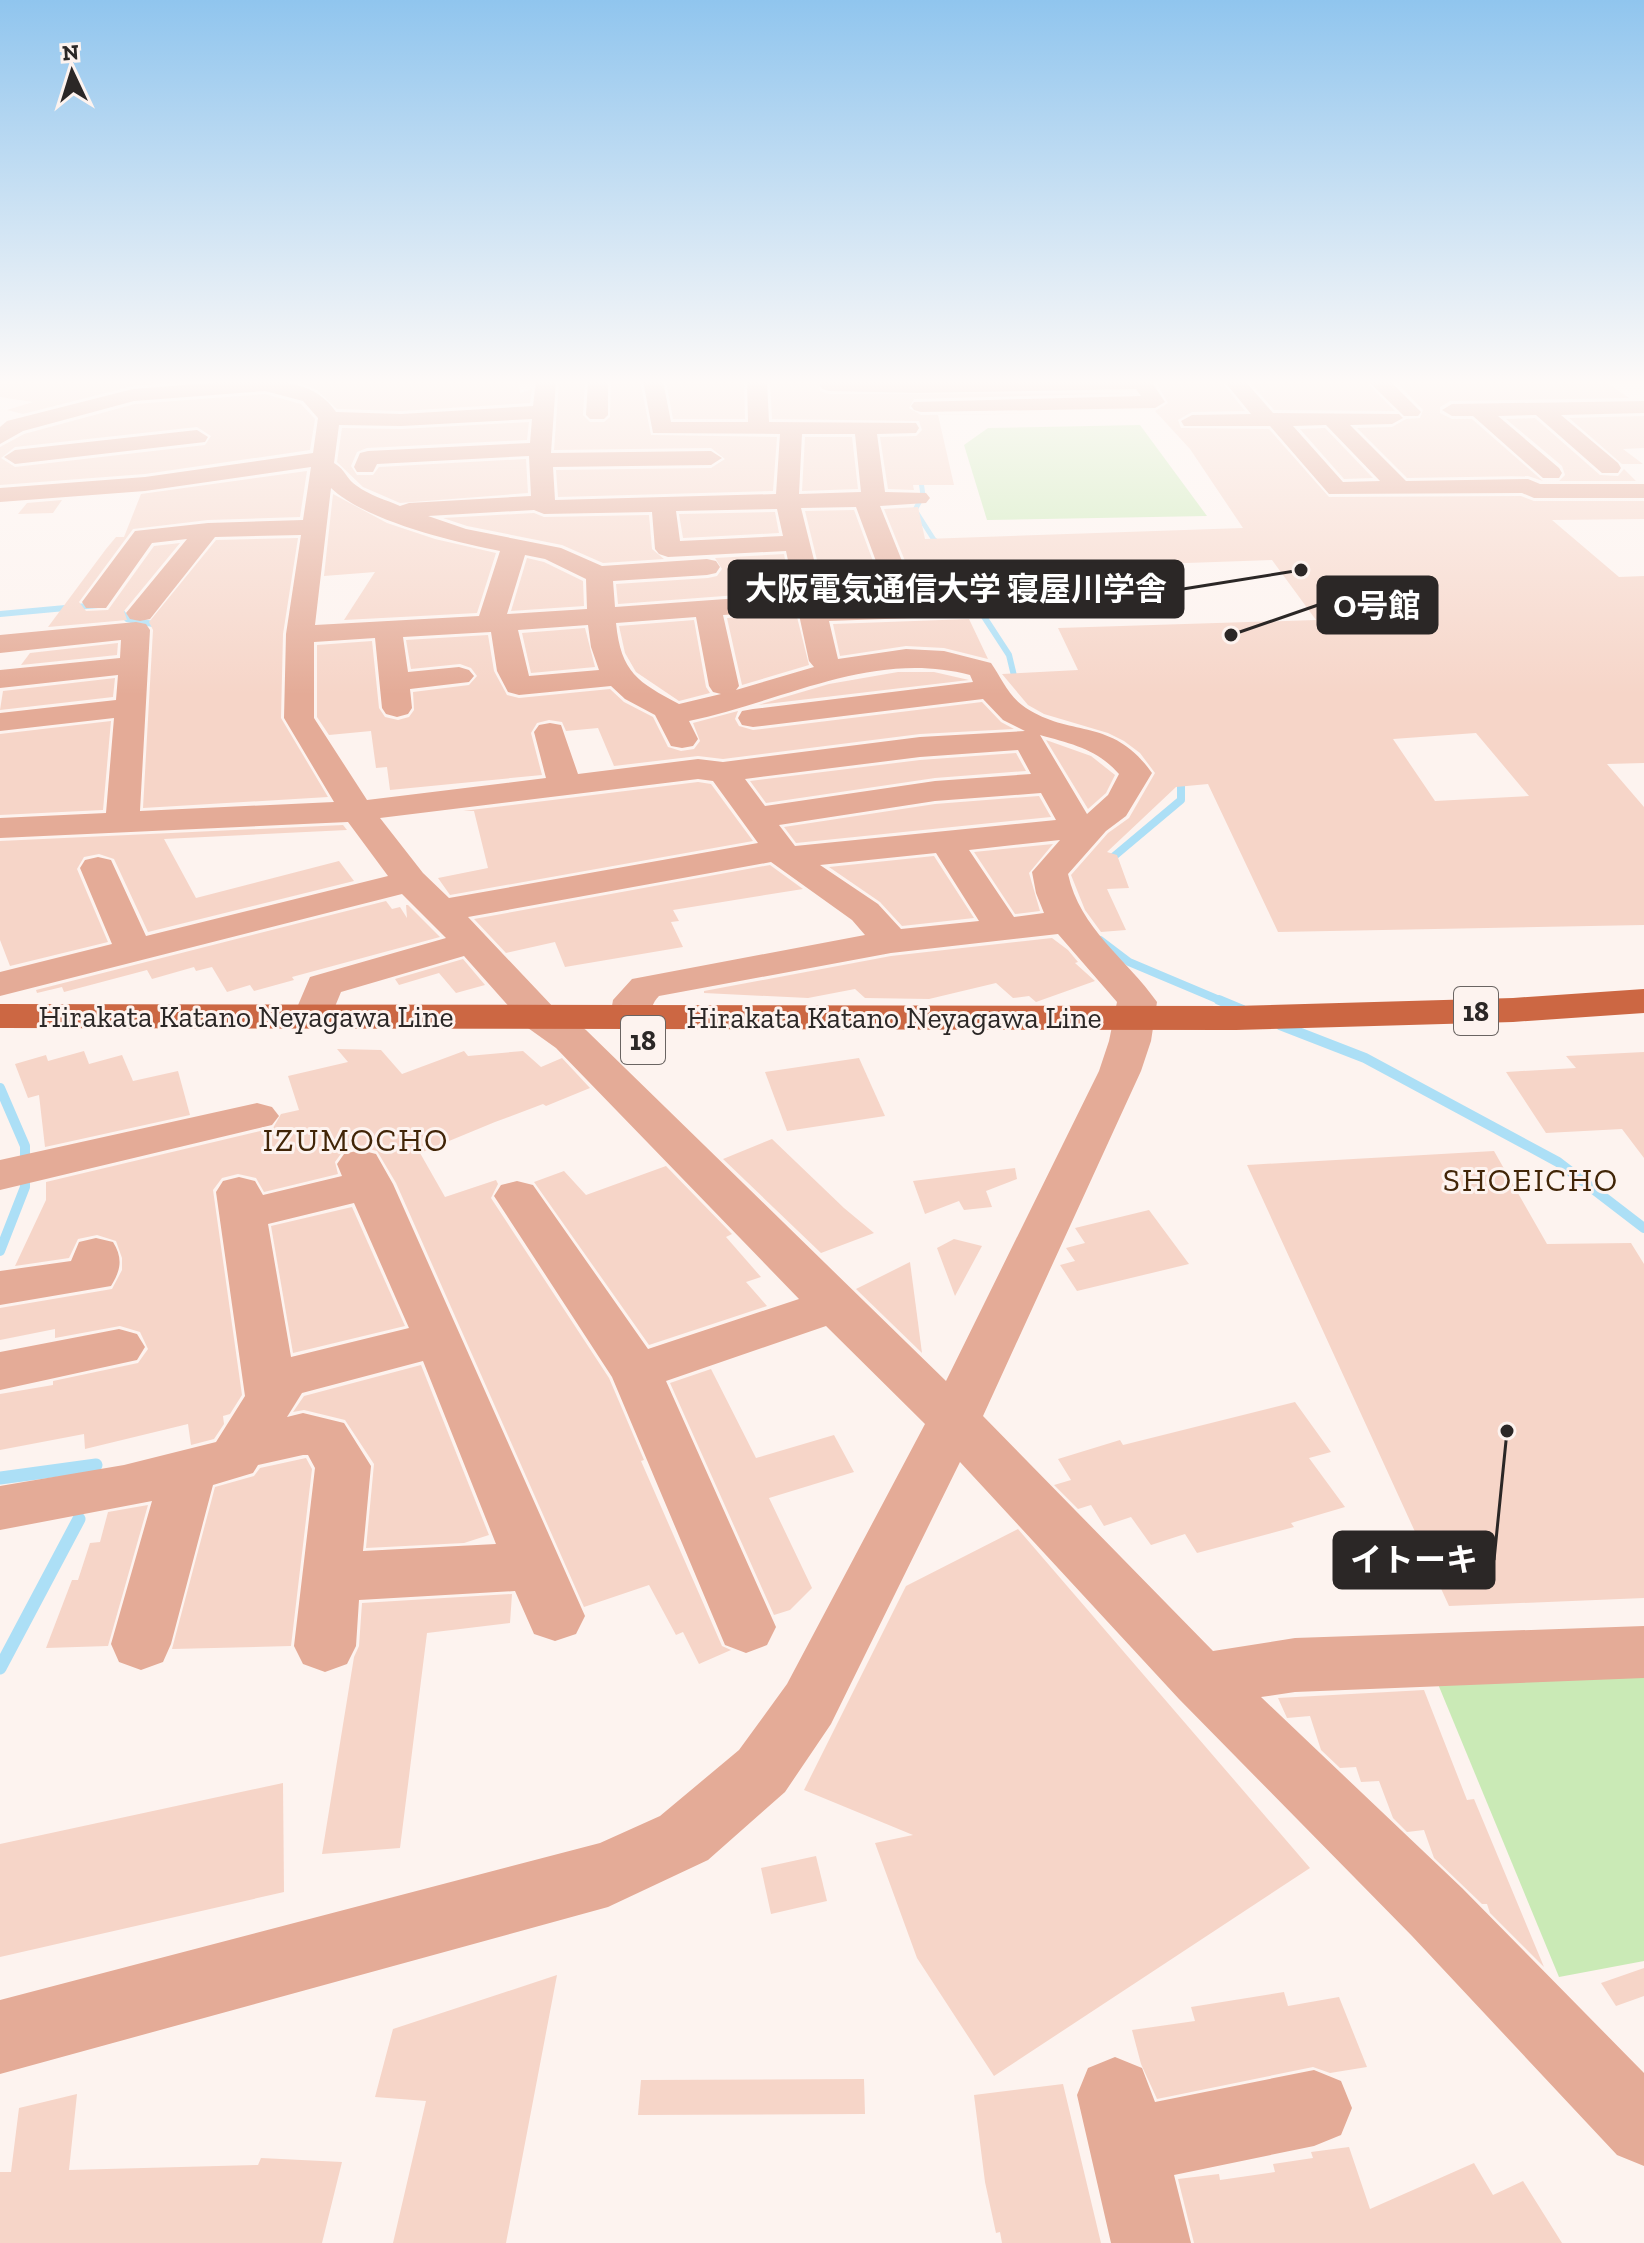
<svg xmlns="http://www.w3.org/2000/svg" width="1644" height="2243" viewBox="0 0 1644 2243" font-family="'Zilla Slab','Noto Sans JP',serif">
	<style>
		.green { fill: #caeab6 }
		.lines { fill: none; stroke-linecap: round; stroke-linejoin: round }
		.stream-far4 { stroke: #acdff6; stroke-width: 5 }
		.stream-far3 { stroke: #acdff6; stroke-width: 6 }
		.stream-far2 { stroke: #acdff6; stroke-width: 8 }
		.stream-far1 { stroke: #acdff6; stroke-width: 10 }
		.stream { stroke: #acdff6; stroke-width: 13 }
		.building { fill: #f6d5c8; fill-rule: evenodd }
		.minor { fill: #e4ab97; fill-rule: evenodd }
		.major { fill: #cc6743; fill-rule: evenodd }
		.labels { text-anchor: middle; stroke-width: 6; stroke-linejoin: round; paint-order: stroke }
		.shield { fill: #fdf3ef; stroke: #6a6462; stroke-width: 2 }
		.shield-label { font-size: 28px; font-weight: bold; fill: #2b2726 }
		.street-label { font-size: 30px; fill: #2b2726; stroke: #fdf3ef }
		.neighbourhood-label { font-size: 32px; letter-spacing: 2px; fill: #412507; stroke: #fdf3ef }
		.leader { fill: none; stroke: #2b2726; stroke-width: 3 }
		.callout-dot { fill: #2b2726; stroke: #fdf3ef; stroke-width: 3 }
		.callout { fill: #2b2726; stroke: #2b2726; stroke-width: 3 }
		.callout-label { font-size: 32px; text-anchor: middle; font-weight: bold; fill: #fff }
	</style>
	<rect width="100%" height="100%" fill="#fdf3ef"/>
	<g class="green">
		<path d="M1140,425L1207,516L987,520L964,445L988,428Z"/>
		<path d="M1644,1667V1961L1559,1977L1433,1672Z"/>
	</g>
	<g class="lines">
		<path class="stream-far4" d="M920,475L923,495L915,510L936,543"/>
		<g class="stream-far3">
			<path d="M935,541L940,549"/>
			<path d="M966,589L1009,655L1016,684"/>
			<path d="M120,610L127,619L163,626"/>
			<path d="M0,614L98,605"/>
		</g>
		<g class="stream-far2">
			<path d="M1106,863L1181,800V782L1177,775"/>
			<path d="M1100,940L1129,962L1224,1002"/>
		</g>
		<g class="stream-far1">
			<path d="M1219,1000L1243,1010"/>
			<path d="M1280,1025L1365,1058L1558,1162L1644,1228"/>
			<path d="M0,1088L25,1146V1187L0,1251"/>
		</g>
		<g class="stream">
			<path d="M0,1478L96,1465"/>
			<path d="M0,1668L79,1519"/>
		</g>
	</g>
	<g class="building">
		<path d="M0,381H189L133,386L23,414L7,410L33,402L0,397Z"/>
		<path d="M294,381H519L520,393L532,389L530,403L401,411L337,409L317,390Z"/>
		<path d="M585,381L583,415L590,422H604L610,417L611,381H640L651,435L777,437L773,491L558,497L556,470L711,468L725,459L711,448L554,450L559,382Z"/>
		<path d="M666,381H744L745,419H673Z"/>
		<path d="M770,381H818L820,391L829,394L1135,393L914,399L909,408L921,415L1056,413L938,415L954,485H913L914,490L888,489L880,437L916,436L922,430L919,421L772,419Z"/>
		<path d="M1155,381H1221L1245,411L1192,412L1178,420L1181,428L1269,429L1329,497L1521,496L1534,501H1644V519L1552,520L1619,577L1644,576V763L1607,764L1644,807V925L1278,932L1208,784L1176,787L1107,852L1117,855L1129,888L1107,889L1126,930L1101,932L1085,910L1071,875L1108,833L1129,818L1155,773L1140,753L1124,741L1108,733L1044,714L1028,705L1002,674L1078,670L1058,628L1316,620L1272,560L986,570L995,600L920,598L884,509L918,507L925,539L1243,528L1190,449L1155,411L1168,403ZM1476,733L1529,796L1435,801L1393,739Z"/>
		<path d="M1249,381H1365L1395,411L1274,410Z"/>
		<path d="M1395,381H1604L1629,398L1450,401L1440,407V413L1452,419H1472L1543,481L1528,476L1407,478L1357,428L1392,427L1406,419L1420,418L1423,410Z"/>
		<path d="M265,394L301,404L315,419L310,450L145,474L0,485V447L24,434L135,404ZM197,427L211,436L205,445L15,467L1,458L15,447Z"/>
		<path d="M1644,416V448L1623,449L1643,464H1622L1569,418Z"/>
		<path d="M1535,418L1600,475L1618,476L1624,469L1636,481H1559L1565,475L1562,466L1506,419Z"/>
		<path d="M529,422L527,440L367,448L357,452L351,466L357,475H373L379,467L526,459L528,493L400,503L363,487L337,462L342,428L401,429Z"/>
		<path d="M1325,428L1373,478L1344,479L1300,429Z"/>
		<path d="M805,437H852L858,489L802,491Z"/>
		<path d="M307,471L300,517L208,520L133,529L79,602L86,611L108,610L154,546L180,543L124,611L127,620L48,627L106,549L116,537H124L141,494Z"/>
		<path d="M333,494L387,523L435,539L496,553L477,613L344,620L375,572L324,576Z"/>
		<path d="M62,500L53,513L18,514L27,503Z"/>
		<path d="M854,510L887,599L827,601L805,511Z"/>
		<path d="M775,512L779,533L683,538L679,514Z"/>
		<path d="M534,513L544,517L649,515L652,549L664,559L603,563L562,545L467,526L443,518Z"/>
		<path d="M298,538L283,634L281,718L328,797L143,808L153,630L149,622L216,540Z"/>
		<path d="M784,554L791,591L618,604L616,584L708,578L717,576L722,569L715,558Z"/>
		<path d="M527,558L544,562L583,581L584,606L511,611Z"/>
		<path d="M796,613L809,665L742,685L727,618Z"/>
		<path d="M969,619L988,659L944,648L906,646L840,656L833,624Z"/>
		<path d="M694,620L706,687L710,693L679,701L636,672L625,653L619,626Z"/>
		<path d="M585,628L595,667L531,673L522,633Z"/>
		<path d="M488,635L494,671L507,695L519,698L610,689L624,702L653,717L668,747L681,751L694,749L700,741L693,723L738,711L735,719L739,726L753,730L982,702L1001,722L1014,729L920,734L723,759L698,756L614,766L598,728L566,731L562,722L549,720L537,723L531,733L542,775L390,790L387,767L376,768L371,731L329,735L317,717V645L372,641L379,708L385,717L398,720L409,717L414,710L413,692L469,685L477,676L471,668L460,664L411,669L406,640Z"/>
		<path d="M118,643L117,655L21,665L30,653Z"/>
		<path d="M898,672H934L969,680L758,705L829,684Z"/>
		<path d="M115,678L113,697L0,710L3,691Z"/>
		<path d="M111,721L103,810L0,815V734Z"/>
		<path d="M1046,740L1091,756L1115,775L1106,793L1088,809Z"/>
		<path d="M1016,753L1026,771L935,778L766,803L750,781L920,760Z"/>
		<path d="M698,782L711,784L753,841L450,895L438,878L488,868L474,811H463Z"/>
		<path d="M1039,796L1051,817L796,843L784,827L935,804Z"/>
		<path d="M343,825L347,830L164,839L196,898L339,861L354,881L148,932L114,859L99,854L84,857L77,869L108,942L10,966L0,940V841Z"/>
		<path d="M1053,844L1029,873L1040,911L1015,914L974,852Z"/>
		<path d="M934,856L974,918L902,926L880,902L829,867Z"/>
		<path d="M770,865L803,889L673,910L679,921L671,922L683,947L565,967L555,942L506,953L474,919Z"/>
		<path d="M386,901L392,909L400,907L407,918L406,905H408L440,937L292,977L294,980L254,991L250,985L227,992L212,967L196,971L194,967L152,979L147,970L64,992L62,987L37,993L36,990Z"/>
		<path d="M1052,938L1068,950L1078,962L1075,963L1095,981L1036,1002L1029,996L1013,998L996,983L929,999L865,998L855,989L808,998L704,993V991L891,956Z"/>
		<path d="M463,959L485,985L456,993L439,973L399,985L395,979Z"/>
		<path d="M337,1049L381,1050L402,1074L464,1051L468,1056L523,1051L541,1067L562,1058L590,1088L546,1106L543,1104L495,1122L420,1153L445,1197L496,1180L498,1184L491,1198L609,1378L644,1460L641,1461L722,1646L731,1650L699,1664L683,1632L676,1635L649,1585L584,1607L396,1183L377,1151L361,1147L343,1151L335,1162L338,1174L264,1192L256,1178L238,1174L222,1178L213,1190L242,1395L230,1414L223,1416L224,1424L214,1439L191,1445L188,1424L85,1449L84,1434L0,1450V1394L53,1385V1381L138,1363L148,1349L140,1332L120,1326L55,1338V1329L0,1340V1308L112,1289L122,1270V1258L116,1241L97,1235L78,1239L69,1258L15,1266L46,1200V1182L273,1128L281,1114L299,1110L288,1076L348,1062Z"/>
		<path d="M84,1051L89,1064L122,1055L133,1081L178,1071L190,1115L45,1147L39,1095L28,1098L15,1064L46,1055L48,1061Z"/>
		<path d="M1644,1052V1158L1622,1129L1546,1133L1506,1072L1576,1068L1566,1056Z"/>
		<path d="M859,1058L885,1116L787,1131L765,1072Z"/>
		<path d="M772,1139L844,1208L874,1233L821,1253L723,1159Z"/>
		<path d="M1494,1151L1547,1244L1631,1243L1644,1264V1598L1449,1606L1247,1165Z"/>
		<path d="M666,1166L732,1234L726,1237L761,1277L746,1282L767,1306L649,1345L534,1182L564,1171L586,1195Z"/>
		<path d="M1015,1168L1017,1179L986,1191L992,1207L964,1210L959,1201L925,1214L913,1181Z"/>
		<path d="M352,1207L405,1326L293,1353L271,1226Z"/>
		<path d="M1149,1210L1189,1264L1077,1291L1060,1265L1075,1261L1066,1248L1085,1243L1075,1228Z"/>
		<path d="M954,1239L982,1246L955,1296L937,1248Z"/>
		<path d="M910,1262L922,1353L856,1289Z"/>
		<path d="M421,1365L489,1535L464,1543L366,1548L374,1464L345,1420L304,1410L293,1412L304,1396Z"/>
		<path d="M711,1369L756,1458L834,1435L854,1472L769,1498L812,1588L790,1610L774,1615L670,1383Z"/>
		<path d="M1295,1402L1331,1452L1309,1458L1345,1507L1291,1523L1294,1527L1197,1553L1185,1534L1151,1545L1131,1517L1104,1526L1091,1505L1078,1509L1054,1485L1071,1480L1058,1459L1120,1440L1123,1445Z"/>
		<path d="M306,1458L312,1469L291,1646L172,1649L215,1487L254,1476L260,1468Z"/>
		<path d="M148,1505L108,1646L46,1648L72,1580H78L90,1543L100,1542L108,1512Z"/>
		<path d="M1018,1529L1310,1868L994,2076L917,1958L875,1843L913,1835L804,1790L906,1586Z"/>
		<path d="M512,1594L510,1623L427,1633L400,1848L322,1854L354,1657L359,1646L362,1603Z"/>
		<path d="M1424,1690L1467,1800L1474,1799L1544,1967L1490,1913L1487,1904H1482L1434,1858L1424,1830L1407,1832L1393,1818L1379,1781L1361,1782L1356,1767L1340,1768L1321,1750L1310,1716L1287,1718L1278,1698Z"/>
		<path d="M283,1783L284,1892L0,1957V1844Z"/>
		<path d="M816,1856L827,1901L771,1914L761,1868Z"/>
		<path d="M1644,1968V1996L1616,2006L1601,1983Z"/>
		<path d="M557,1975L506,2243H393L426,2101L375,2097L393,2029Z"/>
		<path d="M1284,1992L1288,2006L1339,1997L1367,2067L1330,2073L1313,2067L1157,2099L1141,2064L1132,2030L1195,2021L1191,2007Z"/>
		<path d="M864,2079L865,2114L638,2115L641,2080Z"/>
		<path d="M1063,2084L1101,2243H1002L1000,2232L996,2233L985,2182L974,2095Z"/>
		<path d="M77,2094L69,2170L258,2165L261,2158L342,2162L322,2243H0V2172H11L19,2108Z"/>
		<path d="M1349,2147L1370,2209L1474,2163L1493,2195L1523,2181L1562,2243H1194L1178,2179L1219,2174L1220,2180L1275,2172L1273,2164L1313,2158L1311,2152Z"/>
	</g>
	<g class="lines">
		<g class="minor">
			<path d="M234,381C271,381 312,377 336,412L401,414L533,406L536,381H556L551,453L711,451L722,458L711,465L553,467L555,500L776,494L780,434L653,433L643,381H663L671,422H748L747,381H767L769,422L916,423L919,428L916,433L877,434L885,492L926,493L930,498L926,503L880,506L918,601L979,602L983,608L979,614L969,616L829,621L838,659L906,649L944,651L991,663C1002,679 1009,697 1026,708C1072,738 1113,717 1152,773L1126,816L1106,831L1068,874C1080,929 1126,958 1157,1002L1151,1041L1141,1071L983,1416L1213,1651L1295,1638L1644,1626V1678L1295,1692L1261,1697L1462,1888L1644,2073V2166L1617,2155L1412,1936L1179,1699L960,1462L831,1724L785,1792L708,1860L608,1907L0,2074V2000L600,1843L660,1816L739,1750L787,1684L925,1424L826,1326L666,1381L776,1627L767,1645L746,1653L725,1645L612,1377L494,1196L501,1185L517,1181L533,1185L648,1349L799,1299L556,1048L528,1028L464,956L341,992L327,1026L313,1029L299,1026L293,1017L310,977L446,938L402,894L0,996V972L112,944L80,868L85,860L98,857L111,860L146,936L388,876L348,822L0,838V818L106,813L114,718L0,731V713L116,700L118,675L0,688V670L120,658L121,640L0,653V635L136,622L146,624L150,630L140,811L334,802L284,718L286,634L301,535L215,537L150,619L140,621L130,619L126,613L187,539L152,543L106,608H86L82,602L135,531L208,523L303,520L311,467L145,491L0,502V488L145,477L313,453L318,418L303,401L265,391L134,401L23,431L0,444V427L7,421L133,389ZM532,419L530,443L368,451L360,453L354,467L357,472H373L377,464L529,456L531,496L409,503L400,506C386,500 369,495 357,486C346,479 346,470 334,463L339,425L401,426ZM802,434H855L861,492L799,494ZM331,488C366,521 454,542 500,551L479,616L315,625ZM856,507L891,602L825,604L801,508ZM777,509L783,536L680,541L676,511ZM534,510L544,514L652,512L655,549L659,554L668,557L786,551L795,594L615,607L613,581L707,575L716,573L720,567L716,561L707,559L602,566L561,548L466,529L428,516ZM525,555L545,559L586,579L587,609L507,614ZM798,610L809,661L814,667L736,690L739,686L723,615ZM696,617L709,686L713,692L721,694L679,704C638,682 621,673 616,623ZM588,625L591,647L599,670L529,676L518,630ZM491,632L497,671L508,692L519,695L611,686L625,699L655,715L671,746L682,748L693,746L698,739L689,721C782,702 873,649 970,675L973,682L753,709L742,711L738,718L742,725L753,727L983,699L1003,720L1025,731L920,737L723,762L698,759L578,774L561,725L550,723L539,725L534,732L546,778L367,800L314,718V642L375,638L382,708L386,714L397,717L408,714L412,708L410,689L469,682L474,676L469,670L459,667L408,672L403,637ZM1040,735C1072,744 1097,749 1119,774L1108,795L1087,814ZM1018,750L1031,774L935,781L765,806L745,779L920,757ZM698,779L713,781L758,843L449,898L423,873L380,818ZM1041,793L1056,820L795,846L779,825L935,801ZM1060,840L1032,872L1036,893L1044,913L1014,917L969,850ZM936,853L979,921L901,929L878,904L820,865ZM771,862L852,920L865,935L632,979L613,1000L610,1018L616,1027L630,1030L644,1027C651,1016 650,1005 659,996L891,953L1058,934L1117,1002L1109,1041L1099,1071L946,1381L586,1030L556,1010L468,917Z"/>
			<path d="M588,381H608V415L604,419H590L586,415Z"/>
			<path d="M821,381H1151L1165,402L1155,408L921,412L914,410L911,406L914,402L1141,396L1136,389L918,393L829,391L822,389L819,385Z"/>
			<path d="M1224,381H1245L1273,413L1399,414L1403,418L1392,424L1350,425L1406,481L1528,479L1540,484H1644V498H1534L1522,493L1329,494L1270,426H1184L1181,421L1192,415L1251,414ZM1326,425L1380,481L1343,482L1293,426Z"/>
			<path d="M1368,381H1390L1421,412L1418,416H1404Z"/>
			<path d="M1644,401V413L1561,415L1618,463L1621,468L1618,473H1602L1536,415L1498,416L1559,468L1562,473L1559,478H1543L1473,416H1452L1442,410L1452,404Z"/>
			<path d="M197,430L208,437L205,442L15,464L4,457L15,450Z"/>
			<path d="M257,1103L272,1107L279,1116L272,1125L0,1190V1160Z"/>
			<path d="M360,1150L376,1154L393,1184L585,1616L576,1634L555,1641L534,1634L515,1591L359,1600L356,1646L347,1664L325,1672L303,1664L294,1646L315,1468L308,1455H303L258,1465L253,1473L213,1485L171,1644L163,1662L141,1670L119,1662L111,1644L152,1501L0,1530V1486L124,1465L216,1442L245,1396L216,1192L223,1181L239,1177L255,1181L263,1195L342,1176L337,1164L344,1154ZM354,1203L409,1328L291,1357L268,1224ZM423,1361L496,1544L363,1551L371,1466L344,1423L303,1413L287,1417L302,1393Z"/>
			<path d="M96,1238L113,1242C123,1258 121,1270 111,1286L0,1305V1271L71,1261L79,1242Z"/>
			<path d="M119,1329L137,1334L145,1347L137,1360L0,1390V1352Z"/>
			<path d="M1115,2057L1142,2068L1155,2102L1314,2070L1341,2081L1352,2108L1341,2135L1314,2146L1174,2175L1191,2243H1111L1077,2095L1088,2068Z"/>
		</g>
		<path class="major" d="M1644,989V1013L1513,1022L1236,1030L0,1028V1004L1236,1006L1513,998Z"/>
	</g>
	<linearGradient id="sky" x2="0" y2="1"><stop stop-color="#90c5ee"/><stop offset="0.55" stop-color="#fefaf8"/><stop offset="1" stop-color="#fefaf8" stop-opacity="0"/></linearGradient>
	<rect width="1644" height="695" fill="url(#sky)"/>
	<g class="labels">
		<g class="shield">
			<rect x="1454" y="987" width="44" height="48" rx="6"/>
			<rect x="621" y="1016" width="44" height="48" rx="6"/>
		</g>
		<g class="shield-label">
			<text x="1476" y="1021">18</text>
			<text x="643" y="1050">18</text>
		</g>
		<g class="street-label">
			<text x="246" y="1027">Hirakata Katano Neyagawa Line</text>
			<text x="894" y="1028">Hirakata Katano Neyagawa Line</text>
		</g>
		<g class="neighbourhood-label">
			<text x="356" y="1151">IZUMOCHO</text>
			<text x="1531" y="1191">SHOEICHO</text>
		</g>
	</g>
	<path class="leader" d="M1301 570L1183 589M1231 635L1318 605M1507 1431L1494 1560"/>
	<g class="callout-dot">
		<circle cx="1301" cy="570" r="8"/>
		<circle cx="1231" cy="635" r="8"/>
		<circle cx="1507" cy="1431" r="8"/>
	</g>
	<g class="callout">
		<rect x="729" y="561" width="454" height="56" rx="8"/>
		<rect x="1318" y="577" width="119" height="56" rx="8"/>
		<rect x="1334" y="1532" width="160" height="56" rx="8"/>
	</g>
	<g class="callout-label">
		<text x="956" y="600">大阪電気通信大学 寝屋川学舎</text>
		<text x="1377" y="617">O号館</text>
		<text x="1414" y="1571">イトーキ</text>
	</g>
	<g transform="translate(72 72) rotate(356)" stroke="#fdf3ef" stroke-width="6" paint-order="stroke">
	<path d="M0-6L14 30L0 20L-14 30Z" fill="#2b2726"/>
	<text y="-12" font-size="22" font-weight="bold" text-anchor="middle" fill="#2b2726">N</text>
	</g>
</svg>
